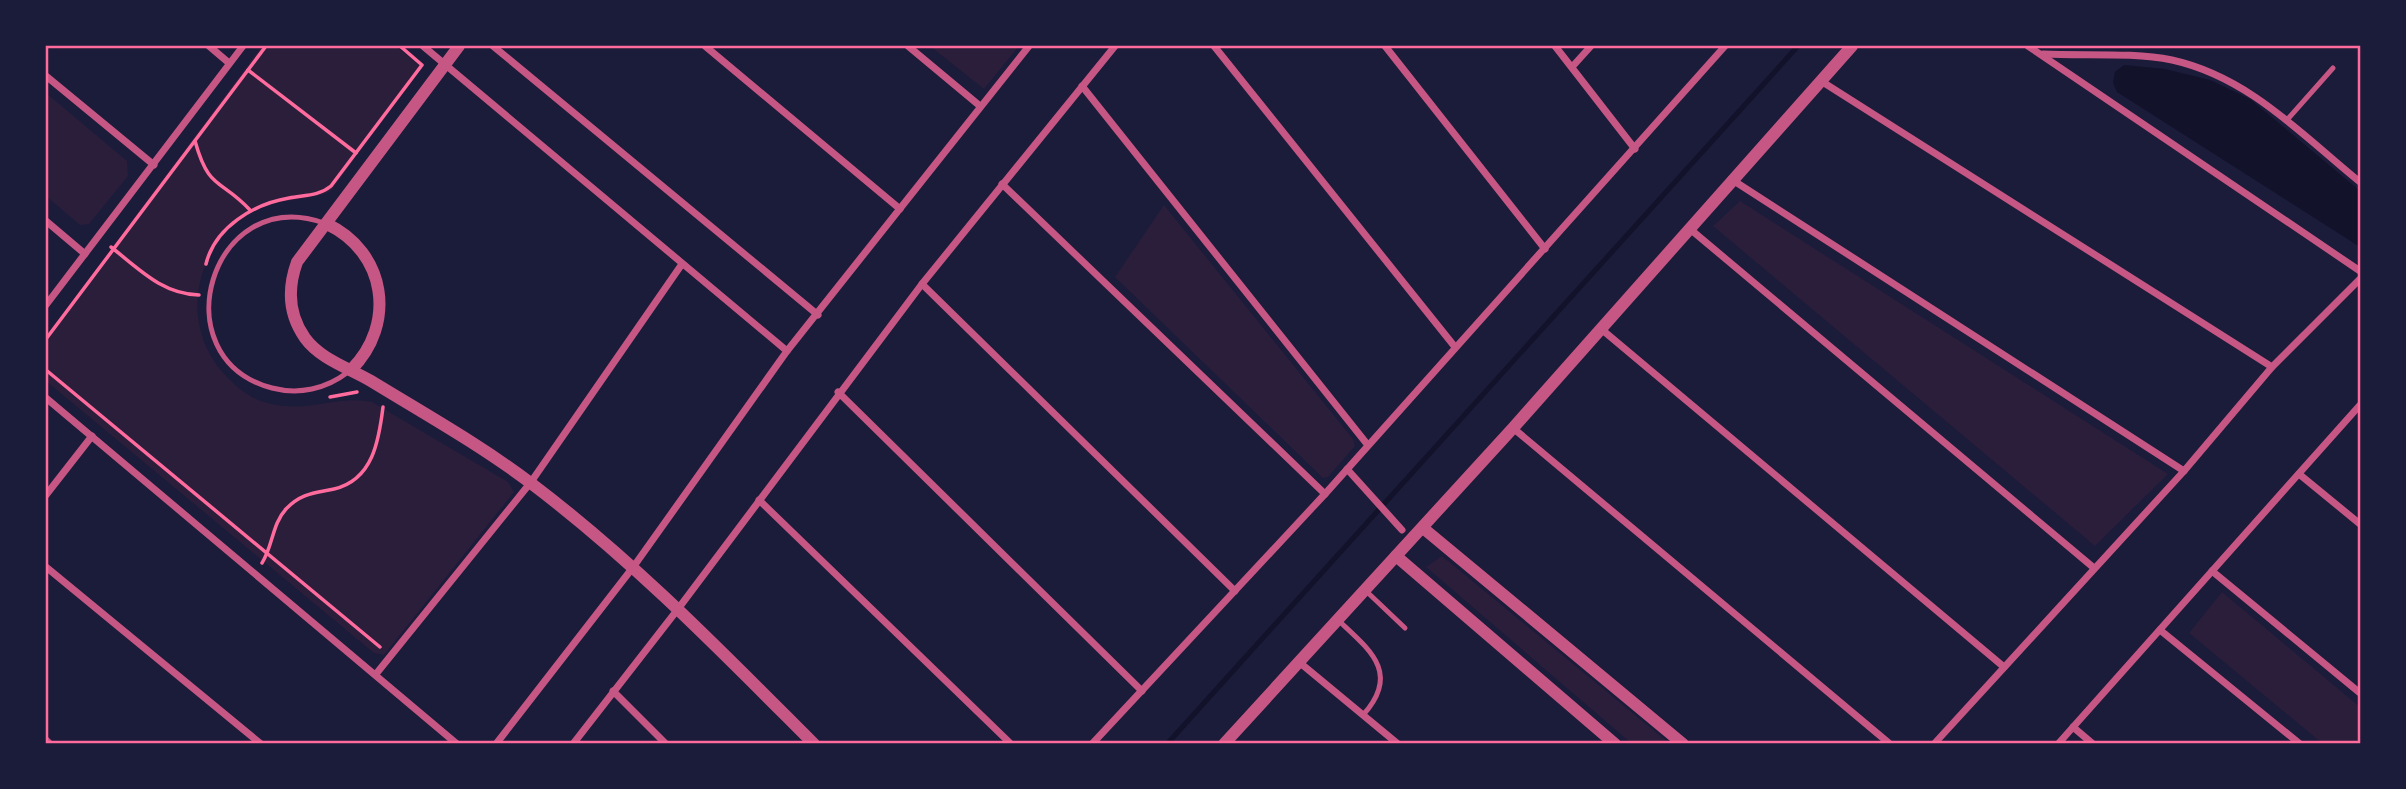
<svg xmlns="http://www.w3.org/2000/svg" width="2406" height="789" viewBox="0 0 2406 789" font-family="'Archivo Narrow',sans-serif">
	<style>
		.green { fill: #2a1e3b }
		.water { fill: #12122b }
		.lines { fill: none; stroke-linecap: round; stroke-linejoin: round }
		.stream { stroke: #12122b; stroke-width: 5 }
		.path { stroke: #ff6b9d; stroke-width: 3.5 }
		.service { stroke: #c65784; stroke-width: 5 }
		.minor { stroke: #c65784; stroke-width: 7 }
		.tertiary { stroke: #c65784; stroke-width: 12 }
		.neatline { fill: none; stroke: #ff6b9d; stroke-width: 2.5 }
	</style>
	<rect width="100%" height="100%" fill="#1b1b3a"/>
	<g class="green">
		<path d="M262,46H396L422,68L330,192C304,202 273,198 248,214C192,250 179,328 227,377C237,387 247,396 261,401C306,416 334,394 372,402L508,482L514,492L384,655L374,653L46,381V336Z"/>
		<path d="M930,46H1019L984,89Z"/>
		<path d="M46,93L127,161L128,176L89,224L80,225L46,196Z"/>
		<path d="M1740,201L2168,474L2095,546L1713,226Z"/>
		<path d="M1164,205L1353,439L1355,446L1328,477L1323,478L1115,277Z"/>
		<path d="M1442,556L1669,743H1631L1426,567Z"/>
		<path d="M2222,592L2360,707V743H2322L2189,633Z"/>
	</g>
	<path class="water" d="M2124,65L2165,69L2210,80L2250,99L2360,191V247L2117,92L2113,83L2115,72Z"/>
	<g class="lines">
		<path class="stream" d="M1167,744L1798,46"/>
		<g class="path">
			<path d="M248,70L356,153"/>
			<path d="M195,141C209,191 220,178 250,210"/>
			<path d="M111,247C139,269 162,294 199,295"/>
			<path d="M206,264C215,227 254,204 289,198C305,195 319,196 331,186L422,65L400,46"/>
			<path d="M46,339L266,46"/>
			<path d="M46,370L380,647"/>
			<path d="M330,397L357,392"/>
			<path d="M262,563C273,546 272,524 286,509C301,493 315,493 334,489C373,480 379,440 383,407"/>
		</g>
		<g class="service">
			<path d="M2286,121L2333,68"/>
			<path d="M324,223C211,183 159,358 272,388C299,395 326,389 348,372"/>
			<path d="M1365,590L1405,628"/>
			<path d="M1338,620C1370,650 1401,673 1363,715"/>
		</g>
		<g class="minor">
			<path d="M209,46L229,63"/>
			<path d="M423,46L787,351"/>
			<path d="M493,46L818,315"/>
			<path d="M705,46L900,209"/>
			<path d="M908,46L980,106"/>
			<path d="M1214,46L1455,347"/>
			<path d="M1385,46L1545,249"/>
			<path d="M1555,46L1635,149"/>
			<path d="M2028,46L2360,271"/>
			<path d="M2043,54C2085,56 2132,52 2172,60C2249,77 2302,135 2360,182"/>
			<path d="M1572,67L1591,46"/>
			<path d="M46,76L154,165"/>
			<path d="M1821,81L2272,367"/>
			<path d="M1082,86L1367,444"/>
			<path d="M1731,179L2184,471"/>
			<path d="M1002,184L1325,494"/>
			<path d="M46,221L85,254"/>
			<path d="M1690,229L2094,568"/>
			<path d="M922,284L1235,591"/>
			<path d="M46,305L243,46"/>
			<path d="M1600,328L2004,667"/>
			<path d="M838,392L1142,691"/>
			<path d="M46,398L457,744"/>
			<path d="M1513,428L1890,744"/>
			<path d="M1347,469L1402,530"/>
			<path d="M2299,474L2360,524"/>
			<path d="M46,495L92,436"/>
			<path d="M759,500L1011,744"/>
			<path d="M46,567L261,744"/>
			<path d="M2212,571L2360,693"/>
			<path d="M2160,630L2300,744"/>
			<path d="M1299,662L1398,744"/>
			<path d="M376,674L531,482L682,264"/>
			<path d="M613,691L666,744"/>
			<path d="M2073,727L2093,744"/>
			<path d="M46,740L50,744"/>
			<path d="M496,744L634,566L787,351L1029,46"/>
			<path d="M573,744L678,609L922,284L1115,46"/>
			<path d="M1092,744L1325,494L1725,46"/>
			<path d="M1934,744L2184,471L2272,367L2360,279"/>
			<path d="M2058,744L2360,405"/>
		</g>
		<g class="tertiary">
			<path d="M459,46L297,262C288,287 288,314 305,338C320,359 349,368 371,381C425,414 482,446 532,484C635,562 723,653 814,744"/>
			<path d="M327,224C386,252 397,324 351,370"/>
			<path d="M1423,528L1683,744"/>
			<path d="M1396,556L1615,744"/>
			<path d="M1224,744L1513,428L1852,46"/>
		</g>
	</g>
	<rect width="2406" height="789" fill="none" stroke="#1b1b3a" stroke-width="94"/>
	<rect x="47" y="47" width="2312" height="695" class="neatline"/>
</svg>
